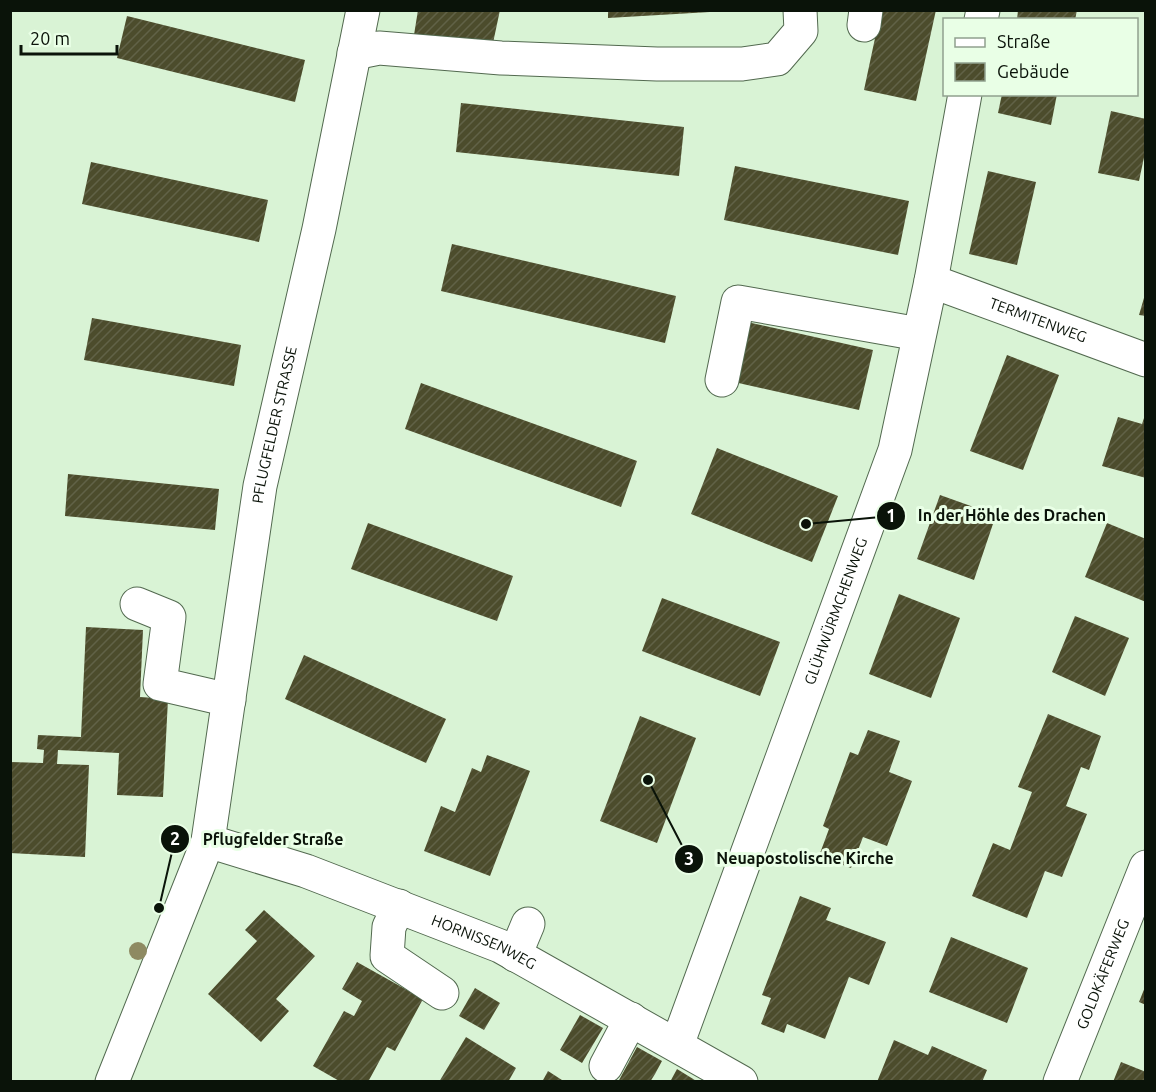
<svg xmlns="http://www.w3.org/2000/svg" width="1156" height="1092" viewBox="0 0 1156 1092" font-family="Ubuntu,sans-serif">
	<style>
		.building { fill: url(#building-hatch) }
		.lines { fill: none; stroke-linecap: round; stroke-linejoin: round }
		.minor-casing { stroke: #52694f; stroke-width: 35 }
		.minor { stroke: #fff; stroke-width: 33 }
		.tree { fill: #8e8a62 }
		.labels { text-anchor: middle; stroke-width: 6; stroke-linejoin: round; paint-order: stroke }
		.street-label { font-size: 15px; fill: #0a1309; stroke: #e9ffe6 }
		.leader { fill: none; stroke: #0a1309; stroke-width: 2 }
		.callout-dot { fill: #0a1309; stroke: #e9ffe6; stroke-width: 2 }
		.mark-label { font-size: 18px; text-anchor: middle; font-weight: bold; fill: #fff }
		.callout-label { font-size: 16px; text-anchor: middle; font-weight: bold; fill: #0a1309; stroke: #e9ffe6; stroke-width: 6; stroke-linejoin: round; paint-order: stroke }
	</style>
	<defs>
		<pattern id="building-hatch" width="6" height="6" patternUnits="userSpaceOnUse" patternTransform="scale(1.5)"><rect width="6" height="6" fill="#4c4c2c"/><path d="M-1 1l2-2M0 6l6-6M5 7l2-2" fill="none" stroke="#616247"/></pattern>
	</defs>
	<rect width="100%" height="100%" fill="#d9f3d5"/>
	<g class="building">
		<path d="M418,10H500L493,43L414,35Z"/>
		<path d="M608,10H710V12L608,18Z"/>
		<path d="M881,10H936L916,101L864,90Z"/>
		<path d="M1018,10H1077L1075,20H1017Z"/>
		<path d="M127,16L305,60L295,102L117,58Z"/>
		<path d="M1002,94H1057L1051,125L998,113Z"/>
		<path d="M461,103L684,127L679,176L456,152Z"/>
		<path d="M1111,111L1146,119V148L1139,181L1098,173Z"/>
		<path d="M91,162L268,200L259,242L82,204Z"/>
		<path d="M735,166L909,201L898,255L724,220Z"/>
		<path d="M988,171L1036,182L1017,265L969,254Z"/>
		<path d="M452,244L676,296L665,343L441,291Z"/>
		<path d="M1146,291V316L1139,315Z"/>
		<path d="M92,318L241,345L234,386L84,360Z"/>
		<path d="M747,322L873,350L859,410L734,382Z"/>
		<path d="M1007,355L1059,375L1023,470L970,451Z"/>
		<path d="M421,383L637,461L621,507L405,429Z"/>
		<path d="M1145,415L1146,478L1102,466L1118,417L1142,424Z"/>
		<path d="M717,448L838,496L812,562L691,514Z"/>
		<path d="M68,474L219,489L215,530L65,516Z"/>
		<path d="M940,495L996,515L974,580L917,559Z"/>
		<path d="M368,523L513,576L497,621L351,569Z"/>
		<path d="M1107,523L1146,539V602L1085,577Z"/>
		<path d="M899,594L960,618L931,698L869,674Z"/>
		<path d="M662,598L780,642L760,696L642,651Z"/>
		<path d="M1075,616L1129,638L1105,696L1052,672Z"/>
		<path d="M86,627L143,630L140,697L168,699L163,797L117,795L119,753L58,750L57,764L89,765L85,857L10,853L11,762L43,763L44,750L37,749L38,735L81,737Z"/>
		<path d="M304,655L446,719L426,763L285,699Z"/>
		<path d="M1048,714L1101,736L1089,770L1081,767L1066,806L1087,814L1062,877L1045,871L1027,918L972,896L993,843L1010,850L1032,792L1018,787Z"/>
		<path d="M640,716L696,738L657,843L600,821Z"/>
		<path d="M868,730L900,741L889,772L912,781L887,846L863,837L851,868L819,856L829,829L823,826L850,752L858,755Z"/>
		<path d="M487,755L530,771L490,876L424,851L441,806L455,812L472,768L481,772Z"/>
		<path d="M800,896L831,908L826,920L886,942L869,985L849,977L825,1039L787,1024L784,1033L761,1024L771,998L762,995Z"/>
		<path d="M264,910L315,956L276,999L289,1011L261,1042L208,994L257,941L245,930Z"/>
		<path d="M951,937L1028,968L1007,1023L929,992Z"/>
		<path d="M357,962L423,999L395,1051L387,1047L368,1082H341L313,1066L344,1011L354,1016L362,1001L342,989Z"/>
		<path d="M1145,987H1146V1005L1139,1002Z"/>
		<path d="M475,988L500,1003L484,1030L459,1016Z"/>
		<path d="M580,1015L603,1028L582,1063L560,1050Z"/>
		<path d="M466,1037L516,1068L508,1082H439Z"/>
		<path d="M894,1040L928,1055L932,1046L987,1070L982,1082H877Z"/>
		<path d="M637,1047L662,1061L655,1074L650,1082H618Z"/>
		<path d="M1121,1062L1146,1072V1082H1113Z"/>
		<path d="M677,1069L698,1082H670Z"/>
		<path d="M548,1071L565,1082H542Z"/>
	</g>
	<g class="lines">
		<g class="minor-casing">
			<g id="minor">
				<path d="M981,20L983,10"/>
				<path d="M864,25L866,10"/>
				<path d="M354,53L379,48L501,58L657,64H742L777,59L801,31L800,10"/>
				<path id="s1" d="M931,281L1146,360"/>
				<path d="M722,380L738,302L919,334"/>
				<path d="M137,604L169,617L160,684L229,700"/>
				<path id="s2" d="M208,841L306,871L500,946L741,1082"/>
				<path d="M399,906L389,927L387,956L442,993"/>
				<path d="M515,955L528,924"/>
				<path id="s3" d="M677,1045L895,450L931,281L965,94"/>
				<path d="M606,1066L631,1019"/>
				<path id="s4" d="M112,1082L208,841L260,486L319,229L363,10"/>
				<path id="s5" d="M1060,1082L1146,867"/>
			</g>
		</g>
		<use href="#minor" class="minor"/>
	</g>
	<circle class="tree" cx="138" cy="951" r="9"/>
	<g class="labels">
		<g class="street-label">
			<text dy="5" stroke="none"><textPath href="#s1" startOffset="114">TERMITENWEG</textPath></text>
			<text dy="5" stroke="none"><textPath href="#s4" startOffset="681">PFLUGFELDER STRASSE</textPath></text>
			<text dy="5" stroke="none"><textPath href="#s3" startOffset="462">GLÜHWÜRMCHENWEG</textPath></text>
			<text dy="5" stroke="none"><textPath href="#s2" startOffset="294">HORNISSENWEG</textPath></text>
			<text dy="5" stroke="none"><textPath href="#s5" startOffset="116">GOLDKÄFERWEG</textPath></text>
		</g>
	</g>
	<path class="leader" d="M806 524L891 516M159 908L175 839M648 780L689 859"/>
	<g class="callout-dot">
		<circle cx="806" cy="524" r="6"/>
		<circle cx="159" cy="908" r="6"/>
		<circle cx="648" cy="780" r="6"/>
		<circle cx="891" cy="516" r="15"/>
		<circle cx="175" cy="839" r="15"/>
		<circle cx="689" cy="859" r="15"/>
	</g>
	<g class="mark-label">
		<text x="891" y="522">1</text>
		<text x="175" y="845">2</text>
		<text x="689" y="865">3</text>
	</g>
	<g class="callout-label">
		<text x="1012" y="521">In der Höhle des Drachen</text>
		<text x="273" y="845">Pflugfelder Straße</text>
		<text x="805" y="864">Neuapostolische Kirche</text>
	</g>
	<rect width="1156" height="1092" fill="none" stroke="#0a1309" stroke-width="24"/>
	<rect x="943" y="18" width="195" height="78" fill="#e9ffe6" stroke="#90a18e" stroke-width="1.5"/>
	<rect x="955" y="38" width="30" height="9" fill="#ffffff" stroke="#90a18e" stroke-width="1.5"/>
	<text x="997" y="48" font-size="18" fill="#0a1309">Straße</text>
	<rect x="955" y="63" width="30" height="18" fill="url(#building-hatch)" stroke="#90a18e" stroke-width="1.5"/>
	<text x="997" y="78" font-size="18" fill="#0a1309">Gebäude</text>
	<path d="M21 45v9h96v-9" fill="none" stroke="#0a1309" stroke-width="3"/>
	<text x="30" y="45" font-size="18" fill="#0a1309" stroke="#e9ffe6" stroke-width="4.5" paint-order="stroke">20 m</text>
</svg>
